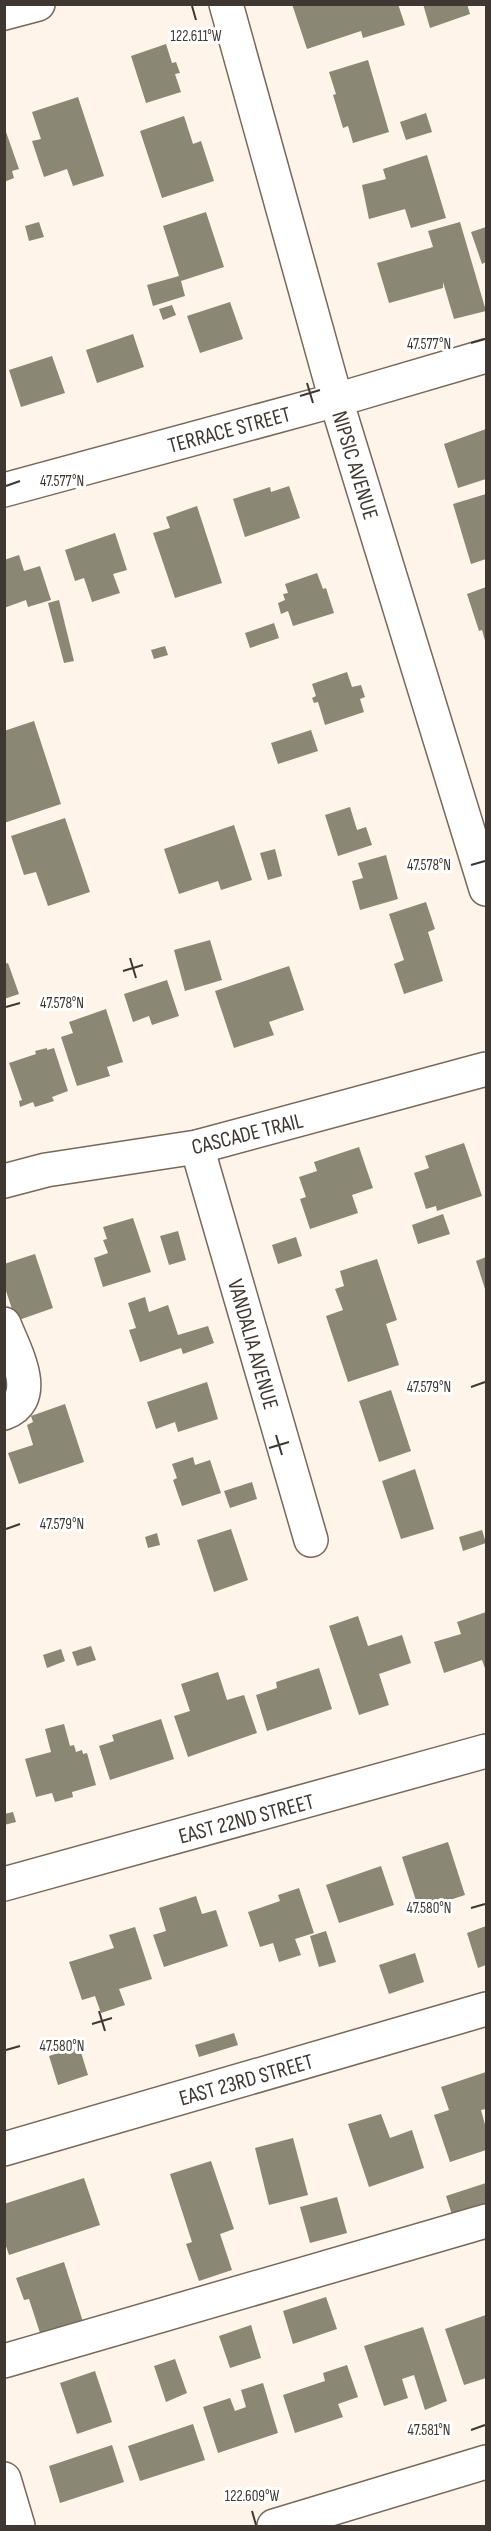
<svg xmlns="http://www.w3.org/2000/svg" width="491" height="2531" viewBox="0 0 491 2531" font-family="'Sofia Sans Condensed',sans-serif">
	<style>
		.building { fill: #8a8774 }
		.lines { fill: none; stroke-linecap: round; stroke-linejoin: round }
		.minor-casing { stroke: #77685a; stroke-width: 36 }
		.major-casing { stroke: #77685a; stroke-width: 36 }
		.minor { stroke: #fff; stroke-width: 33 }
		.major { stroke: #fff; stroke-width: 33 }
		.ticks { fill: none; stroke: #3f3832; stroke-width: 2 }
		.labels { text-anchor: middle; stroke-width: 6; stroke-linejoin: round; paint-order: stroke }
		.street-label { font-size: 22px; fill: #3f3832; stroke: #fff }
		.ticks-label { font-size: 15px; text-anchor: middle; fill: #3f3832; stroke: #fff; stroke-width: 6; stroke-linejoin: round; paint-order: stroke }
	</style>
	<rect width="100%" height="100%" fill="#fef4ea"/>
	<g class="building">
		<path d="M292,4H398L405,25L363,38L361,31L307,49Z"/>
		<path d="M423,4H467L470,14L430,28Z"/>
		<path d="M166,44L172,63L176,62L180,73L175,74L181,92L146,103L131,56Z"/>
		<path d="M368,60L389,132L353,143L348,126L343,128L333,95L336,94L329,72Z"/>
		<path d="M78,97L104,176L73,186L67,169L44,177L32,141L41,139L32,112Z"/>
		<path d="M426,113L432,132L406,140L400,122Z"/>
		<path d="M184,116L193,144L201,141L214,181L162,198L140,131Z"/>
		<path d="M5,129L19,169L12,171L14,178L4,182Z"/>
		<path d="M427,155L446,218L411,228L405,209L369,219L362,185L386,179L383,169Z"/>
		<path d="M206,212L224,267L181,281L185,296L153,306L147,285L179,276L163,226Z"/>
		<path d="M39,222L44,237L29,241L25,226Z"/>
		<path d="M460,222L486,311L454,319L443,282V288L389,303L377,263L433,247L428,231Z"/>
		<path d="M486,227V262L482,264L471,232Z"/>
		<path d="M230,302L243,339L200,353L187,316Z"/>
		<path d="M172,305L176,315L163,320L159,309Z"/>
		<path d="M133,334L144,367L97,383L86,350Z"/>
		<path d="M52,356L65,393L21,407L9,370Z"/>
		<path d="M486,429V479L458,488L444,444Z"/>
		<path d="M289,486L300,518L245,537L233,499L270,487L271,492Z"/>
		<path d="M486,494V559L471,564L453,504Z"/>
		<path d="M197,506L222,583L175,598L153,533L170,528L166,517Z"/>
		<path d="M115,533L127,570L113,574L120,593L92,602L84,578L75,581L65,550Z"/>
		<path d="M19,555L24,571L40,566L51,600L28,607L26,600L4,608V560Z"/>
		<path d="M317,573L323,589L326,588L334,613L293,626L288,611L281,614L278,603L285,600L283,594L288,593L285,584Z"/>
		<path d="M486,587V644L482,630L479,631L467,594Z"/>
		<path d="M59,600L74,661L64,663L48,603Z"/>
		<path d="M274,623L279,638L250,648L245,633Z"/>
		<path d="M165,646L168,655L154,659L151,650Z"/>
		<path d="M347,672L352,687L361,685L365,697L360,699L364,712L325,725L318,702L314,703L312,698L316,696L312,684Z"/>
		<path d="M34,721L61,804L4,823V731Z"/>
		<path d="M311,730L318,751L278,764L271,743Z"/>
		<path d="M350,807L357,830L366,827L372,845L338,856L325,815Z"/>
		<path d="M65,818L90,892L48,906L36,872L24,875L11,836Z"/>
		<path d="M234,825L252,880L221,890L218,881L179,894L164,849Z"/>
		<path d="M275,849L282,876L268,880L260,853Z"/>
		<path d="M386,855L398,899L360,910L352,881L363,878L358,863Z"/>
		<path d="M426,902L435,929L428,932L443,981L404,994L394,964L404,960L389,914Z"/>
		<path d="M210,940L222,980L185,991L174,950Z"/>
		<path d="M8,963L19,994L4,999V964Z"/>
		<path d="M289,966L304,1010L269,1022L274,1035L234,1048L215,991Z"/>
		<path d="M167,980L179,1016L152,1025L149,1016L133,1022L124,994Z"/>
		<path d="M106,1009L123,1062L107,1067L110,1076L77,1086L61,1037L73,1033L69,1022Z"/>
		<path d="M47,1048V1050L54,1048L68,1091L52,1097L54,1101L35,1107L33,1102L20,1107L19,1101L22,1100L9,1063L36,1054L35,1051Z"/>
		<path d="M464,1143L482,1196L437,1211L436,1206L426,1209L414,1173L429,1168L425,1156Z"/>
		<path d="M359,1147L373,1188L352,1195L358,1213L310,1229L300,1199L306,1197L299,1177L317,1171L314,1162Z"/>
		<path d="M443,1214L450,1234L418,1244L412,1225Z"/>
		<path d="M133,1218L151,1272L103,1287L94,1258L108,1253L103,1240L107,1239L103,1227Z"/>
		<path d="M178,1231L186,1260L169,1265L160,1236Z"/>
		<path d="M296,1237L302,1256L278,1264L272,1245Z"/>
		<path d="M35,1254L53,1308L16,1321L4,1285V1264Z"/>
		<path d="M486,1257V1292L476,1261Z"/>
		<path d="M377,1259L397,1320L386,1324L399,1365L348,1382L326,1316L343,1310L335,1289L344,1286L340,1271Z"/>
		<path d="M145,1297L149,1312L168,1305L178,1335L208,1326L214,1343L183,1354L181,1348L140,1362L129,1330L136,1328L128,1303Z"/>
		<path d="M207,1382L218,1419L178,1432L175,1422L156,1429L147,1402Z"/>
		<path d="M391,1390L411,1451L379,1462L359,1401Z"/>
		<path d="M65,1404L84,1462L19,1484L8,1453L33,1445L27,1425L33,1422L31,1416Z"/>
		<path d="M193,1457L195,1465L210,1460L221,1493L182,1506L173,1480L177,1478L172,1464Z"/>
		<path d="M415,1469L434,1529L401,1539L382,1481Z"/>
		<path d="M252,1482L257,1499L230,1508L224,1491Z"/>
		<path d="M231,1529L248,1580L214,1592L197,1540Z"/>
		<path d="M482,1530L486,1543L463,1551L459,1537Z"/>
		<path d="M157,1533L160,1545L148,1548L145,1537Z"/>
		<path d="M486,1612V1671L482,1660L444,1673L434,1642L461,1634L457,1622Z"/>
		<path d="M358,1616L368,1646L402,1635L411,1663L379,1674L389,1705L359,1715L329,1626Z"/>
		<path d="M91,1646L96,1660L77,1666L72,1652Z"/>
		<path d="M61,1649L65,1661L47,1668L43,1655Z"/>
		<path d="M319,1668L332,1709L267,1731L256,1695L277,1688L276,1682Z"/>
		<path d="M218,1672L227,1700L244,1695L257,1733L188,1757L174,1716L190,1711L181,1684Z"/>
		<path d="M161,1719L174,1759L110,1780L99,1746L114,1741L112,1735Z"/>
		<path d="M64,1724L70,1746L74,1745L76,1752L82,1750L83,1754L87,1753L96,1785L72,1792L73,1797L55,1802L52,1793L36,1797L25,1759L51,1752L45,1729Z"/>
		<path d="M13,1812L16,1822L4,1825V1814Z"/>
		<path d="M448,1842L465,1895L419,1910L402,1857Z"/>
		<path d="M381,1866L394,1905L339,1923L326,1885Z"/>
		<path d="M299,1888L314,1933L295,1939L301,1955L279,1962L273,1943L260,1947L248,1912L280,1901L278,1895Z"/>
		<path d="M196,1896L202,1914L216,1910L228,1946L164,1967L153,1935L166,1931L159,1908Z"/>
		<path d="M486,1926V1965L478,1968L467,1933Z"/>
		<path d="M135,1927L152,1979L119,1989L125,2005L101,2013L95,1996L82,2000L69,1962L114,1948L109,1935Z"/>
		<path d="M326,1931L336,1962L319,1967L310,1936Z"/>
		<path d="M415,1953L424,1982L389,1994L379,1965Z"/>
		<path d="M234,2033L238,2045L199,2057L195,2045Z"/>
		<path d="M79,2046L88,2075L58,2085L49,2056Z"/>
		<path d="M486,2072V2109L481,2110L486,2128V2150L450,2162L434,2115L449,2110L441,2087Z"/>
		<path d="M381,2114L390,2138L412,2130L424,2168L369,2187L348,2124Z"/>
		<path d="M293,2138L308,2195L269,2205L255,2148Z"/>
		<path d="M211,2161L234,2229L220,2234L232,2270L199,2281L186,2244L192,2242L170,2174Z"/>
		<path d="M84,2178L100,2225L9,2255L4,2240V2204Z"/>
		<path d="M486,2183V2213L455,2224L446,2196Z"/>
		<path d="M337,2197L347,2233L310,2243L300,2207Z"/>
		<path d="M64,2262L84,2325L42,2339L29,2299L24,2300L16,2278Z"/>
		<path d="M326,2297L337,2329L293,2344L283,2311Z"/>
		<path d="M486,2315V2378L464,2385L445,2329Z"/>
		<path d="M251,2325L261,2358L230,2368L219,2336Z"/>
		<path d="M423,2327L447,2401L425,2410L414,2375L402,2379L408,2398L384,2406L364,2346Z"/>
		<path d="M175,2359L187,2393L166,2402L154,2366Z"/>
		<path d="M347,2365L358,2397L338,2404L343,2417L295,2433L283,2395L325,2381L323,2373Z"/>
		<path d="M95,2371L112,2422L77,2434L60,2383Z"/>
		<path d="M263,2383L278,2433L218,2453L203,2407L230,2398L235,2411L246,2407L241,2390Z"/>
		<path d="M193,2424L205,2460L140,2481L128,2446Z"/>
		<path d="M112,2445L124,2482L60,2503L49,2466Z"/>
	</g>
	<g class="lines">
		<g class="minor-casing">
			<g id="minor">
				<path d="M226,4L336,400L486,889"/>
				<path d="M4,13L38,4"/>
				<path d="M4,490L336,400L486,356"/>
				<path d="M197,1147L311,1540"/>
				<path d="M4,1181L46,1170L197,1147L486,1069"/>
				<path d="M4,1324C14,1350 43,1399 4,1413"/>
				<path d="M4,1884L486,1751"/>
				<path d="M4,2149L486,2009"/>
				<path d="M4,2361L486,2221"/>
				<path d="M274,2526L486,2462"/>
			</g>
		</g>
		<g class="major-casing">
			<path id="major" d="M4,2479L18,2526"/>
		</g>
		<use href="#minor" class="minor"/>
		<use href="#major" class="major"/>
	</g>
	<path class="ticks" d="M192,6L196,20M471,343L485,339M307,383L313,403M300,396L320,390M6,486L20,481M471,865L485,861M130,958L136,978M123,971L143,965M6,1007L20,1003M471,1387L485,1382M276,1435L282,1455M269,1448L289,1442M6,1529L20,1524M471,1908L485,1904M99,2011L105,2031M92,2024L112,2018M6,2050L20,2046M471,2430L485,2425M252,2511L256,2525"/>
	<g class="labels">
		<g class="street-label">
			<text transform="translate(229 429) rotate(-15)" y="8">TERRACE STREET</text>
			<text transform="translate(356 465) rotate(73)" y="8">NIPSIC AVENUE</text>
			<text transform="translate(247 1133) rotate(-14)" y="8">CASCADE TRAIL</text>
			<text transform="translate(254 1344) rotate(74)" y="8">VANDALIA AVENUE</text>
			<text transform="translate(246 1818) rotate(-15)" y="8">EAST 22ND STREET</text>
			<text transform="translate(246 2079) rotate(-16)" y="8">EAST 23RD STREET</text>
		</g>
	</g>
	<g class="ticks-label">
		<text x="196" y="41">122.611°W</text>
		<text x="429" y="349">47.577°N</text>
		<text x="62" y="486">47.577°N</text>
		<text x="429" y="870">47.578°N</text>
		<text x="62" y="1008">47.578°N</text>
		<text x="429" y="1392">47.579°N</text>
		<text x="62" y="1529">47.579°N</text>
		<text x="429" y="1913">47.580°N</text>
		<text x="62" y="2051">47.580°N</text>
		<text x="429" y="2435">47.581°N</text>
		<text x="252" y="2501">122.609°W</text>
	</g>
	<rect width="491" height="2531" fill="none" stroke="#3f3832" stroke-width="12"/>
</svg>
